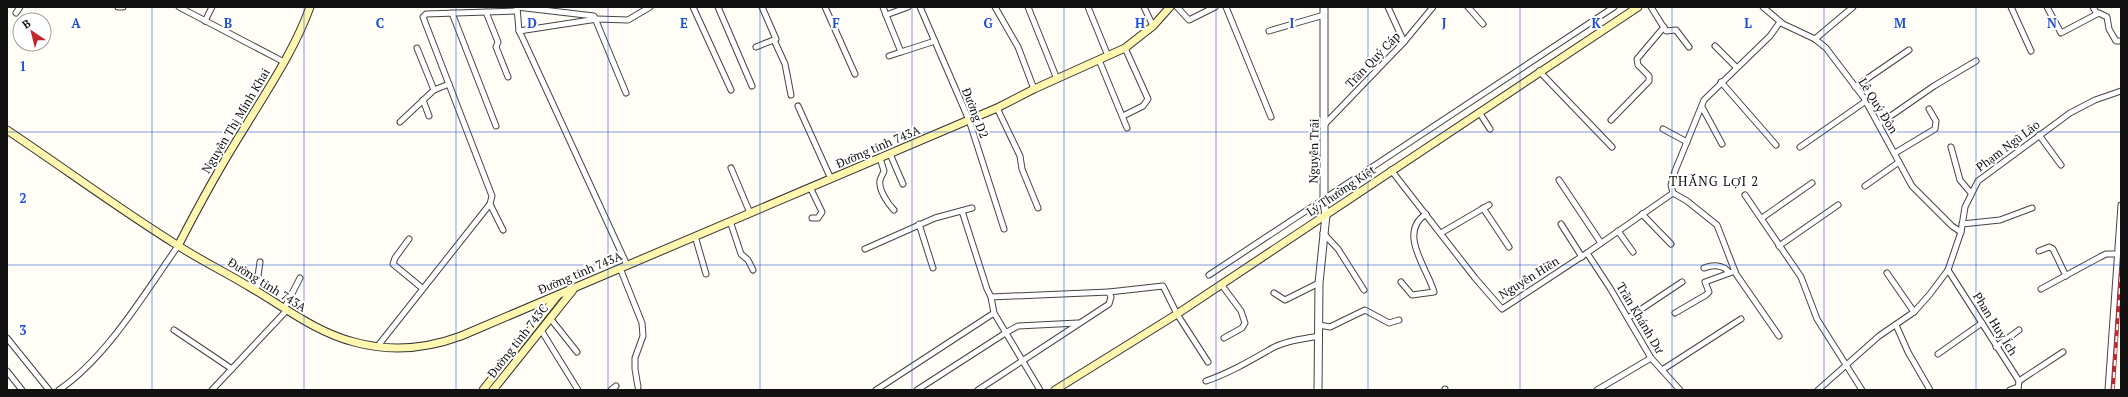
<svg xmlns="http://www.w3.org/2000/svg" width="2128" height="397" viewBox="0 0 2128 397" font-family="'PT Serif',serif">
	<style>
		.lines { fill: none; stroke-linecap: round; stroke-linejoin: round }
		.minor-casing { stroke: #444; stroke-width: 7 }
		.tertiary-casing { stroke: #444; stroke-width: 9 }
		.secondary-casing { stroke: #333; stroke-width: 9 }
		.minor { stroke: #fff; stroke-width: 5 }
		.tertiary { stroke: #fff; stroke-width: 7 }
		.secondary { stroke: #fff6b0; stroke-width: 7 }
		.rail-casing { stroke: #c4262e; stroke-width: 3.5 }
		.rail { stroke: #fff; stroke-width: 2; stroke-dasharray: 6; stroke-linecap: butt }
		.grid { fill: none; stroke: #1d4ed8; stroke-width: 1; stroke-opacity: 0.55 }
		.labels { text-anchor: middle; stroke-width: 4; stroke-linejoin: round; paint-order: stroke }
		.street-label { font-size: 12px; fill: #111; stroke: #fff }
		.neighbourhood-label { font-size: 13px; letter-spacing: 1px; fill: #111; stroke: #fff }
		.grid-label { font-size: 13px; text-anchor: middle; font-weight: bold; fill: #1d4ed8; stroke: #fff; stroke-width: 4; stroke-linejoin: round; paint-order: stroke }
	</style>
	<rect width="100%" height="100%" fill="#fffdf5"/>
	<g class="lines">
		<g class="minor-casing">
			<g id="minor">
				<path d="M118,7H123"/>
				<path d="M179,7L284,62"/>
				<path d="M517,7L519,31L523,39L627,265"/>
				<path d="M517,7L594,16L626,93"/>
				<path d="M693,7L731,90"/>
				<path d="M718,7L752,86"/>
				<path d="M825,7L855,74"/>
				<path d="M883,7L886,15"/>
				<path d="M908,7L886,15L901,52L935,41"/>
				<path d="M920,7L969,120L1004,229"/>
				<path d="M995,7L1018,47L1034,89"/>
				<path d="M1028,7L1057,79"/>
				<path d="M1088,7L1108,56"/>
				<path d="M1144,7L1153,26"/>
				<path d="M1177,7L1189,20L1215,7"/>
				<path d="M1226,7L1271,117"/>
				<path d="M1388,7L1404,42"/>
				<path d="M1468,7L1483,24"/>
				<path d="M1651,7L1666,31L1676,30L1689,47"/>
				<path d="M1763,7L1783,24L1815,39L1826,48L1864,98L1912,186L1952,226L1961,232"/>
				<path d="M2011,7L2031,51"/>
				<path d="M2047,7L2061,33L2099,13L2107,17L2109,29L2116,41H2121"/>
				<path d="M2093,7L2097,14"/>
				<path d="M486,12L498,42L496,47L508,77"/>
				<path d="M16,13L20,7"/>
				<path d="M452,13L496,126"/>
				<path d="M205,21L212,7"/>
				<path d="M519,31L597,19L628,20L650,7"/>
				<path d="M1269,31L1324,15"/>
				<path d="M1815,39L1853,7"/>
				<path d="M774,40L785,64L791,95"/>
				<path d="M1715,46L1736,67"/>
				<path d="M756,47L776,39L762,7"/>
				<path d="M417,48L434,90"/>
				<path d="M889,56L901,52"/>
				<path d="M1099,60L1127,128"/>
				<path d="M1539,71L1612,147"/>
				<path d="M1721,82L1776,145"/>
				<path d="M1855,87L1909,50"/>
				<path d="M423,100L429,116"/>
				<path d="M798,106L831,179"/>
				<path d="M1702,107L1722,144"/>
				<path d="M997,108L1020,156L1022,169L1038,208"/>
				<path d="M1479,112L1490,129"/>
				<path d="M1123,116L1143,106L1148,99L1125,48"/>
				<path d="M1611,120L1649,81V76L1638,65L1637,59L1664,27"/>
				<path d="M400,122L434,90L449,84"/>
				<path d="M1325,124L1404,42L1433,7"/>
				<path d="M1879,124L1934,86L1976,61"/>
				<path d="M1663,129L1687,142"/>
				<path d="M2039,135L2061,165"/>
				<path d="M1800,147L1866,101"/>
				<path d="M1951,147L1960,180L1971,193"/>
				<path d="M1895,153L1935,129L1936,121L1929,109"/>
				<path d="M890,154L903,184"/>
				<path d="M880,158L884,171C883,174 881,177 880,180C878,189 888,204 894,210"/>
				<path d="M731,168L750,213"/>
				<path d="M1391,170L1475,278L1502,309L1587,253L1673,193"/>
				<path d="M1559,180L1601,243"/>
				<path d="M1865,186L1899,162"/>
				<path d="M810,187L822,212L818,218H812"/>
				<path d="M1673,193L1671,185L1675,171L1704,100L1770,36L1780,22"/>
				<path d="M1673,193L1687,201L1717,225L1736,274L1779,336"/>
				<path d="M1745,195L1801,277L1817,319L1862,390"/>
				<path d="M490,204L503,230"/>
				<path d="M1483,208L1509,247"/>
				<path d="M962,211L987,289L991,297L994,313L1040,390"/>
				<path d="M1642,214L1671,244"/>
				<path d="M1762,218L1812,183"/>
				<path d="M730,221L741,254L748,260L753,270"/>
				<path d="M919,224L933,268"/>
				<path d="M1561,224L1582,257"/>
				<path d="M1962,224L2000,220L2032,208"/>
				<path d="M1618,231L1633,252"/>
				<path d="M1323,233L1338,249L1364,290"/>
				<path d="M1441,233L1489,205"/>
				<path d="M695,236L706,274"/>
				<path d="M409,239L395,258L393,264L422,288"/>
				<path d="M1779,246L1838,205"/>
				<path d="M865,249L935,218L972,208"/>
				<path d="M2039,251L2049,247L2053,249L2066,276"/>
				<path d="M1587,253L1610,288L1651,358L1680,390"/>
				<path d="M620,268L642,323L643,336L635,358V369L638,387"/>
				<path d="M1704,268C1712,265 1724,264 1729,273"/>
				<path d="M1948,270L2019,381L2018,390"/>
				<path d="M1887,273L1914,312"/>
				<path d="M1209,275L1614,7"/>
				<path d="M1401,282L1412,295L1434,292C1428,269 1397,233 1426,214"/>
				<path d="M1221,284L1241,311L1245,323L1242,328L1224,338"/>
				<path d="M2041,289L2100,257L2106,254H2117"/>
				<path d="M256,290L260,262"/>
				<path d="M1109,292L1163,286L1177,314L1208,362"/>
				<path d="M1274,293L1285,300L1319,283"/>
				<path d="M284,309L300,278"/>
				<path d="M1675,313L1706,295L1709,292L1705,282L1735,271"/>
				<path d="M550,318L577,352"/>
				<path d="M1628,318L1682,282"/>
				<path d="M1319,325L1330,327L1365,310L1389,323L1399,320"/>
				<path d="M1896,325L1908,352L1930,390"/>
				<path d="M174,330L232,369"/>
				<path d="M541,330L578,390"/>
				<path d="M7,338L49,390"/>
				<path d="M377,347L490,204L492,196L423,17L426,14L516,11"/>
				<path d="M1996,347L2019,330"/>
				<path d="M1938,354L1982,323"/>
				<path d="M1662,370L1741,319"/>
				<path d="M7,371L22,390"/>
				<path d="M1206,381C1229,373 1248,362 1269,350C1283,341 1303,339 1319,336"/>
				<path d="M2019,381L2063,352"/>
				<path d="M59,390C108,356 144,294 178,246"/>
				<path d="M212,390L287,310"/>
				<path d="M611,390L616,386"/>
				<path d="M876,390L994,313"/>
				<path d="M917,390L1007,332L1018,326L1078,323"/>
				<path d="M978,390L1109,304L1111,297L1109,292L991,297"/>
				<path d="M1445,390V389"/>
				<path d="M1597,390L1651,358"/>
				<path d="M1818,390L1879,336L1914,312L1930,294L1948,270L1961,232L1965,207L1978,181L2070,113L2095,100L2121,91"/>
				<path d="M2010,390L2018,387"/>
				<path d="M2108,390L2121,205"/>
			</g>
		</g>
		<g class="tertiary-casing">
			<path id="tertiary" d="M1318,390L1319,283L1326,215L1324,203V7"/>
		</g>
		<g class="secondary-casing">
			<g id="secondary">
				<path d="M7,130C64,168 119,209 177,245C200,260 225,272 248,286C283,306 315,332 354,342C390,352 426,349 461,336L997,108L1034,89L1125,48L1153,26L1170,7"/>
				<path d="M178,246C199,205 221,165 245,127C268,89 295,49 310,7"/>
				<path d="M483,390L558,295"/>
				<path d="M493,390L573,290"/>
				<path d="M1055,390L1177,314L1638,7"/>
			</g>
		</g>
		<use href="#minor" class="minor"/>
		<use href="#tertiary" class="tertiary"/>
		<use href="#secondary" class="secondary"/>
		<g class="rail-casing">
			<path id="rail" d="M2113,390L2121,271"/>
		</g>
		<use href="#rail" class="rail"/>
	</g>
	<path class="grid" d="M152,7V390M304,7V390M456,7V390M608,7V390M760,7V390M912,7V390M1064,7V390M1216,7V390M1368,7V390M1520,7V390M1672,7V390M1824,7V390M1976,7V390M7,132H2121M7,265H2121"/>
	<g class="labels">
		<g class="street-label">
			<text transform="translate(1373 60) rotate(-46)" y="4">Trần Quý Cáp</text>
			<text transform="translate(1878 106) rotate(58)" y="4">Lê Quý Đôn</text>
			<text transform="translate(975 113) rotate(69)" y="4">Đường D2</text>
			<text transform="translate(236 121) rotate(-59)" y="4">Nguyễn Thị Minh Khai</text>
			<text transform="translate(2008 146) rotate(-37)" y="4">Phạm Ngũ Lão</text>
			<text transform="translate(878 147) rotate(-23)" y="4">Đường tỉnh 743A</text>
			<text transform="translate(1314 151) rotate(-89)" y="4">Nguyễn Trãi</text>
			<text transform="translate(1341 191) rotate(-34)" y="4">Lý Thường Kiệt</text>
			<text transform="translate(580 273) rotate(-23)" y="4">Đường tỉnh 743A</text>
			<text transform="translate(1529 278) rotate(-32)" y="4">Nguyễn Hiền</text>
			<text transform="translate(267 285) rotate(32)" y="4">Đường tỉnh 743A</text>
			<text transform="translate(1640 318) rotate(59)" y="4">Trần Khánh Dư</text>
			<text transform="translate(1995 324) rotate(58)" y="4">Phan Huy Ích</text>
			<text transform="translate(518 341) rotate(-52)" y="4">Đường tỉnh 743C</text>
		</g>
		<g class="neighbourhood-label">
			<text x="1714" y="186">THẮNG LỢI 2</text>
		</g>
	</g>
	<g class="grid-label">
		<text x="76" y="28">A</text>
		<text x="228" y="28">B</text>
		<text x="380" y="28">C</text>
		<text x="532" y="28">D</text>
		<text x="684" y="28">E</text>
		<text x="836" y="28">F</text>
		<text x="988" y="28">G</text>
		<text x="1140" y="28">H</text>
		<text x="1292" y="28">I</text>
		<text x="1444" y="28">J</text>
		<text x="1596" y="28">K</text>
		<text x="1748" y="28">L</text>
		<text x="1900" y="28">M</text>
		<text x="2052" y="28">N</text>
		<text x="23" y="71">1</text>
		<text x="23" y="203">2</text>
		<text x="23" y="335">3</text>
	</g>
	<rect width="2128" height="397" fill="none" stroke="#111111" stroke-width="16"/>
	<g transform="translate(32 32) rotate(325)"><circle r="19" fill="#ffffff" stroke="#a0a0a0"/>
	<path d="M0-3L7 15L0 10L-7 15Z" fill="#c4262e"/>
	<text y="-6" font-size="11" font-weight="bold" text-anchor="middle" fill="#111111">B</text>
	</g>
</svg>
